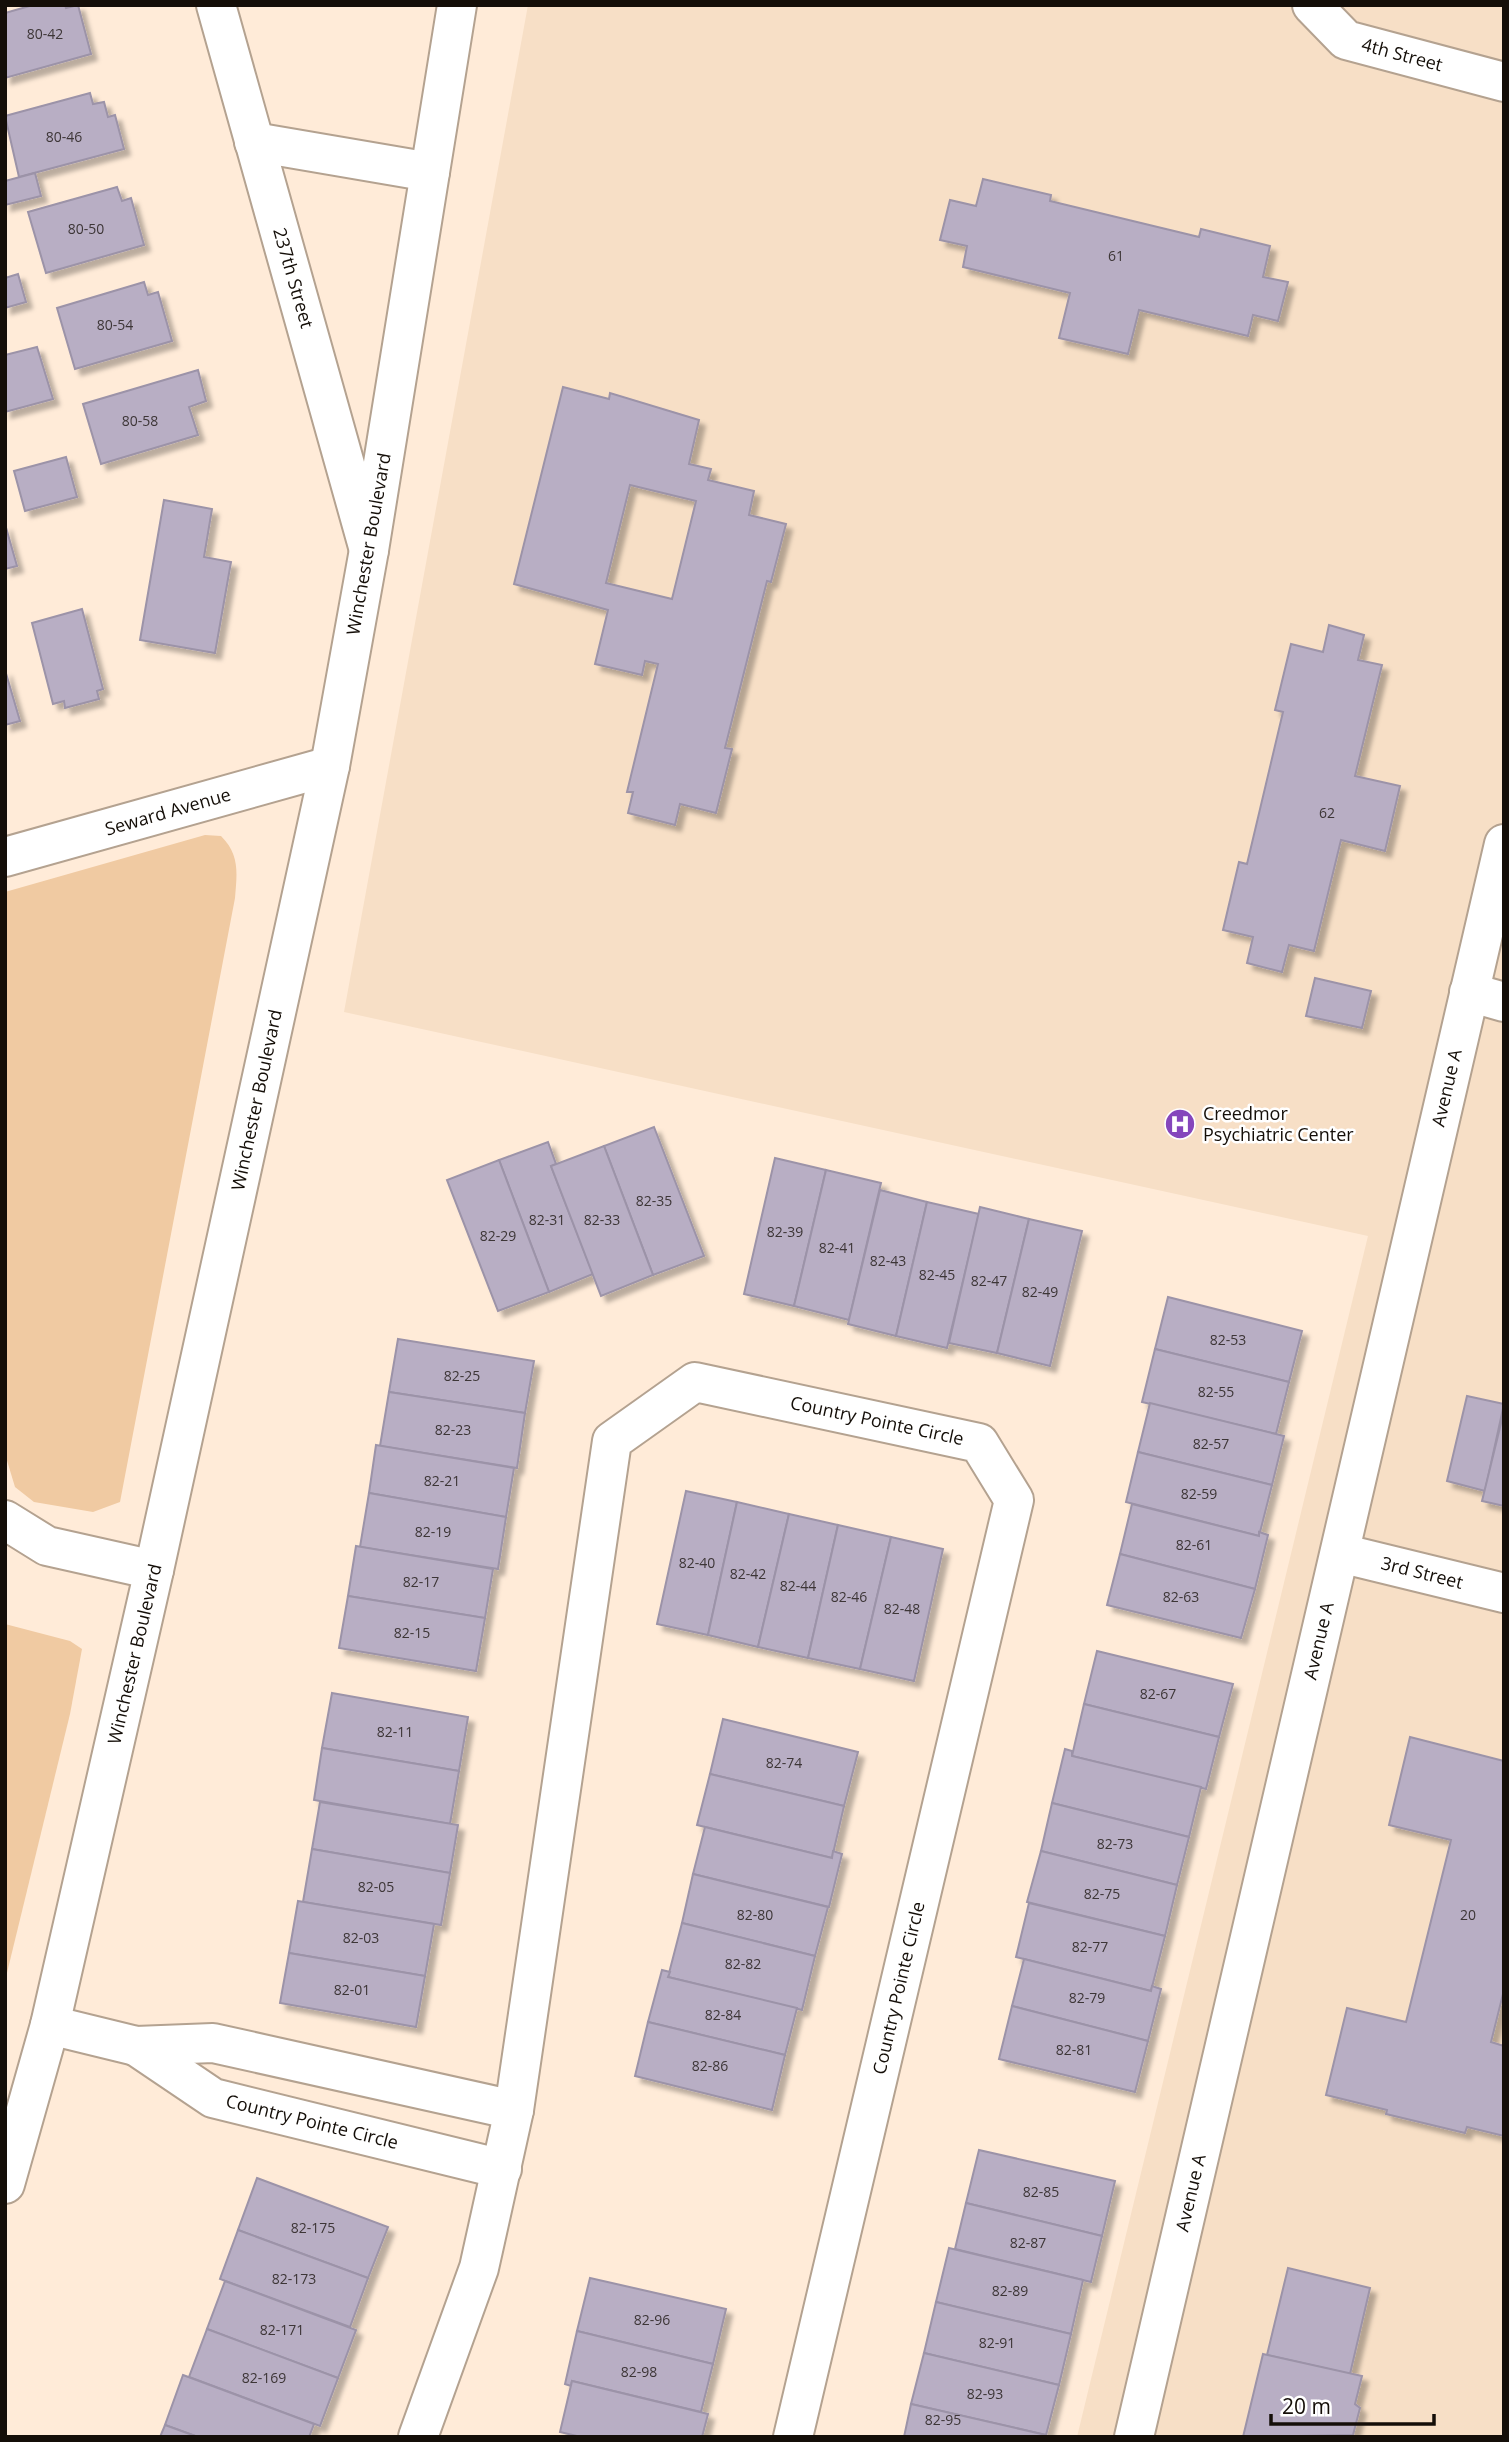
<svg xmlns="http://www.w3.org/2000/svg" width="1509" height="2442" viewBox="0 0 1509 2442" font-family="'Open Sans',sans-serif">
	<style>
		.built { fill: #f7dfc6 }
		.green { fill: #f0caa2 }
		.building { fill: #b8aec4; stroke: #9c93a8; stroke-width: 2; fill-rule: evenodd; filter: url(#shadow) }
		.lines { fill: none; stroke-linecap: round; stroke-linejoin: round }
		.minor-casing { stroke: #b4a290; stroke-width: 42 }
		.major-casing { stroke: #b4a290; stroke-width: 42 }
		.minor { stroke: #fff; stroke-width: 38 }
		.major { stroke: #fff; stroke-width: 38 }
		.labels { text-anchor: middle; stroke-width: 5; stroke-linejoin: round; paint-order: stroke }
		.number-label { font-size: 14px; fill: #3d3637 }
		.street-label { font-size: 18px; fill: #140e08; stroke: #fff }
		.poi-label { font-size: 18px; fill: #140e08; stroke: #fff; text-anchor: start }
	</style>
	<defs>
		<filter id="shadow"><feDropShadow dx="6" dy="6" stdDeviation="2" flood-color="#0004"/></filter>
	</defs>
	<rect width="100%" height="100%" fill="#ffebd8"/>
	<path class="built" d="M528,5H1504V2437H1077L1368,1236L344,1012Z"/>
	<g class="green">
		<path d="M205,835L221,836C240,855 237,873 235,898L120,1502L93,1512L34,1502L15,1487L5,1454V892Z"/>
		<path d="M5,1624L70,1641L82,1649L70,1714L5,1981Z"/>
	</g>
	<g class="building">
		<path d="M33,5H65L66,8L78,5L91,54L5,78V13Z"/>
		<path d="M90,93L93,104L104,102L108,117L115,115L124,149L19,177L5,116Z"/>
		<path d="M35,173L41,196L5,205V181Z"/>
		<path d="M983,179L1051,195L1050,201L1199,237L1201,229L1270,246L1263,277L1288,282L1278,321L1253,315L1248,336L1139,310L1128,354L1059,338L1070,293L963,267L967,246L940,240L950,200L976,206Z"/>
		<path d="M117,187L122,201L131,198L144,245L46,273L28,212Z"/>
		<path d="M18,274L26,302L5,308V278Z"/>
		<path d="M144,282L148,295L158,292L172,341L75,369L57,308Z"/>
		<path d="M37,347L53,399L5,412V355Z"/>
		<path d="M198,370L206,401L189,407L198,435L101,464L83,404Z"/>
		<path d="M563,387L609,399L610,393L699,420L689,464L711,469L708,480L754,491L749,515L786,524L771,582L767,581L725,748L732,749L716,813L680,804L675,825L628,813L633,792H627L658,664L645,661L642,675L595,664L608,610L514,584ZM630,485L696,501L672,599L606,583Z"/>
		<path d="M66,457L77,497L25,511L14,471Z"/>
		<path d="M164,500L212,509L204,557L231,562L215,653L140,640Z"/>
		<path d="M5,524L17,566L5,569Z"/>
		<path d="M82,609L103,689L97,691L99,699L65,708L64,701L53,704L32,623Z"/>
		<path d="M1329,625L1364,635L1358,660L1382,665L1355,776L1400,786L1385,851L1341,840L1314,951L1289,945L1282,972L1247,963L1253,937L1223,930L1239,862L1247,864L1283,712L1275,710L1291,644L1323,652Z"/>
		<path d="M5,670L20,721L5,725Z"/>
		<path d="M1315,978L1371,991L1362,1028L1306,1016Z"/>
		<path d="M654,1127L704,1256L653,1275L604,1146Z"/>
		<path d="M548,1142L556,1164L551,1166L593,1274L549,1292L499,1160Z"/>
		<path d="M604,1146L653,1275L601,1296L551,1166Z"/>
		<path d="M775,1158L826,1170L794,1306L744,1294Z"/>
		<path d="M499,1160L549,1292L498,1311L447,1180Z"/>
		<path d="M826,1170L881,1183L849,1320L794,1306Z"/>
		<path d="M880,1190L927,1202L896,1336L848,1324Z"/>
		<path d="M927,1202L979,1214L947,1348L896,1336Z"/>
		<path d="M980,1207L1029,1219L997,1353L949,1343Z"/>
		<path d="M1029,1219L1082,1231L1050,1366L997,1353Z"/>
		<path d="M1168,1297L1302,1331L1289,1382L1155,1349Z"/>
		<path d="M398,1339L534,1361L525,1413L389,1392Z"/>
		<path d="M1155,1349L1289,1382L1276,1434L1142,1402Z"/>
		<path d="M389,1392L525,1413L517,1468L380,1446Z"/>
		<path d="M1467,1396L1504,1404L1485,1491L1447,1481Z"/>
		<path d="M1150,1403L1284,1436L1272,1485L1138,1452Z"/>
		<path d="M1504,1411V1506L1482,1501Z"/>
		<path d="M376,1445L514,1468L506,1517L369,1493Z"/>
		<path d="M1138,1452L1272,1485L1259,1536L1126,1502Z"/>
		<path d="M686,1491L737,1502L708,1635L657,1624Z"/>
		<path d="M369,1493L506,1517L498,1569L360,1547Z"/>
		<path d="M737,1502L789,1514L758,1647L708,1635Z"/>
		<path d="M1132,1504L1259,1536V1532L1268,1535L1255,1589L1120,1554Z"/>
		<path d="M789,1514L838,1525L808,1658L758,1647Z"/>
		<path d="M838,1525L891,1537L860,1669L808,1658Z"/>
		<path d="M891,1537L943,1549L914,1681L860,1669Z"/>
		<path d="M356,1546L493,1569L485,1618L348,1596Z"/>
		<path d="M1120,1554L1255,1589L1241,1638L1107,1605Z"/>
		<path d="M348,1596L485,1618L476,1671L339,1648Z"/>
		<path d="M1097,1651L1233,1684L1219,1737L1084,1704Z"/>
		<path d="M332,1693L468,1717L459,1771L322,1748Z"/>
		<path d="M1084,1704L1219,1737L1206,1789L1072,1756Z"/>
		<path d="M723,1719L858,1752L844,1806L710,1774Z"/>
		<path d="M1410,1737L1504,1761V1990L1491,2042L1504,2046V2136L1467,2127L1465,2133L1386,2114L1387,2110L1326,2095L1347,2008L1406,2022L1451,1840L1389,1825Z"/>
		<path d="M322,1748L459,1771L450,1824L314,1800Z"/>
		<path d="M1065,1749L1072,1751V1756L1201,1787L1189,1837L1052,1803Z"/>
		<path d="M710,1774L844,1806L832,1858L697,1825Z"/>
		<path d="M320,1802L458,1825L450,1873L312,1849Z"/>
		<path d="M1052,1803L1189,1837L1177,1885L1041,1851Z"/>
		<path d="M705,1827L832,1858L833,1851L842,1854L829,1907L693,1874Z"/>
		<path d="M312,1849L450,1873L441,1925L303,1902Z"/>
		<path d="M1041,1851L1177,1885L1165,1936L1027,1902Z"/>
		<path d="M693,1874L828,1907L815,1956L682,1923Z"/>
		<path d="M298,1901L434,1924L425,1976L289,1953Z"/>
		<path d="M1029,1903L1165,1936L1151,1991L1016,1957Z"/>
		<path d="M682,1923L815,1956L802,2010L668,1977Z"/>
		<path d="M289,1953L425,1976L416,2027L280,2003Z"/>
		<path d="M1024,1959L1151,1991L1152,1986L1161,1989L1148,2041L1012,2006Z"/>
		<path d="M662,1970L670,1972L668,1977L797,2008L785,2055L648,2022Z"/>
		<path d="M1012,2006L1148,2041L1135,2092L999,2059Z"/>
		<path d="M648,2022L785,2055L772,2110L635,2076Z"/>
		<path d="M979,2150L1115,2181L1102,2236L966,2203Z"/>
		<path d="M257,2178L388,2227L368,2278L238,2230Z"/>
		<path d="M966,2203L1102,2236L1091,2282L955,2249Z"/>
		<path d="M238,2230L368,2278L350,2327L220,2279Z"/>
		<path d="M949,2248L1083,2280L1071,2334L936,2302Z"/>
		<path d="M1288,2268L1370,2288L1350,2374L1267,2355Z"/>
		<path d="M590,2278L726,2309L713,2364L577,2331Z"/>
		<path d="M225,2281L356,2330L338,2378L207,2329Z"/>
		<path d="M936,2302L1071,2334L1059,2385L924,2353Z"/>
		<path d="M207,2329L338,2378L320,2426L189,2377Z"/>
		<path d="M577,2331L713,2364L701,2412L572,2381L571,2386L565,2384Z"/>
		<path d="M924,2353L1059,2385L1046,2435L911,2404Z"/>
		<path d="M1263,2354L1362,2376L1355,2404L1360,2408L1353,2435L1243,2437Z"/>
		<path d="M183,2375L314,2424L309,2437H198L165,2425Z"/>
		<path d="M572,2381L708,2414L702,2437H581L560,2432Z"/>
		<path d="M911,2404L1046,2435V2437H904Z"/>
		<path d="M165,2425L198,2437H160Z"/>
	</g>
	<g class="lines">
		<g class="minor-casing">
			<g id="minor">
				<path d="M216,5L369,550"/>
				<path d="M1312,5L1346,40L1504,82"/>
				<path d="M254,142L430,172"/>
				<path d="M5,857L330,766"/>
				<path d="M1469,992L1504,1002"/>
				<path d="M5,1520L47,1546L154,1570"/>
				<path d="M1340,1553L1504,1593"/>
				<path d="M50,2025L136,2046L213,2043L514,2110"/>
				<path d="M136,2046L213,2098L502,2169"/>
				<path d="M418,2437L479,2268L514,2110L612,1441L695,1382L979,1443L1014,1500L793,2437"/>
				<path d="M1134,2437L1504,844"/>
			</g>
		</g>
		<g class="major-casing">
			<path id="major" d="M5,2184L50,2025L154,1570L330,766L369,550L457,5"/>
		</g>
		<use href="#minor" class="minor"/>
		<use href="#major" class="major"/>
	</g>
	<defs>
		<g id="hospital-disc" transform="scale(1.575)"><circle r="9.5" fill="#8546bc" stroke="#fff"/><path d="M-5-5h3v3.5h4V-5h3V5h-3V1.5h-4V5h-3Z" fill="#fff"/></g>
	</defs>
	<g fill-rule="evenodd">
		<use href="#hospital-disc" x="1180" y="1124"/>
	</g>
	<g class="labels">
		<g class="number-label">
			<text x="45" y="39">80-42</text>
			<text x="64" y="142">80-46</text>
			<text x="86" y="234">80-50</text>
			<text x="1116" y="261">61</text>
			<text x="115" y="330">80-54</text>
			<text x="140" y="426">80-58</text>
			<text x="1327" y="818">62</text>
			<text x="654" y="1206">82-35</text>
			<text x="547" y="1225">82-31</text>
			<text x="602" y="1225">82-33</text>
			<text x="785" y="1237">82-39</text>
			<text x="498" y="1241">82-29</text>
			<text x="837" y="1253">82-41</text>
			<text x="888" y="1266">82-43</text>
			<text x="937" y="1280">82-45</text>
			<text x="989" y="1286">82-47</text>
			<text x="1040" y="1297">82-49</text>
			<text x="1228" y="1345">82-53</text>
			<text x="462" y="1381">82-25</text>
			<text x="1216" y="1397">82-55</text>
			<text x="453" y="1435">82-23</text>
			<text x="1211" y="1449">82-57</text>
			<text x="442" y="1486">82-21</text>
			<text x="1199" y="1499">82-59</text>
			<text x="433" y="1537">82-19</text>
			<text x="1194" y="1550">82-61</text>
			<text x="697" y="1568">82-40</text>
			<text x="748" y="1579">82-42</text>
			<text x="421" y="1587">82-17</text>
			<text x="798" y="1591">82-44</text>
			<text x="849" y="1602">82-46</text>
			<text x="1181" y="1602">82-63</text>
			<text x="902" y="1614">82-48</text>
			<text x="412" y="1638">82-15</text>
			<text x="1158" y="1699">82-67</text>
			<text x="395" y="1737">82-11</text>
			<text x="784" y="1768">82-74</text>
			<text x="1115" y="1849">82-73</text>
			<text x="376" y="1892">82-05</text>
			<text x="1102" y="1899">82-75</text>
			<text x="755" y="1920">82-80</text>
			<text x="1468" y="1920">20</text>
			<text x="361" y="1943">82-03</text>
			<text x="1090" y="1952">82-77</text>
			<text x="743" y="1969">82-82</text>
			<text x="352" y="1995">82-01</text>
			<text x="1087" y="2003">82-79</text>
			<text x="723" y="2020">82-84</text>
			<text x="1074" y="2055">82-81</text>
			<text x="710" y="2071">82-86</text>
			<text x="1041" y="2197">82-85</text>
			<text x="313" y="2233">82-175</text>
			<text x="1028" y="2248">82-87</text>
			<text x="294" y="2284">82-173</text>
			<text x="1010" y="2296">82-89</text>
			<text x="652" y="2325">82-96</text>
			<text x="282" y="2335">82-171</text>
			<text x="997" y="2348">82-91</text>
			<text x="639" y="2377">82-98</text>
			<text x="264" y="2383">82-169</text>
			<text x="985" y="2399">82-93</text>
			<text x="943" y="2425">82-95</text>
		</g>
		<g class="street-label">
			<text transform="translate(1402 55) rotate(15)" y="6">4th Street</text>
			<text transform="translate(293 278) rotate(74)" y="6">237th Street</text>
			<text transform="translate(369 544) rotate(-80)" y="6">Winchester Boulevard</text>
			<text transform="translate(168 812) rotate(-16)" y="6">Seward Avenue</text>
			<text transform="translate(1447 1088) rotate(-77)" y="6">Avenue A</text>
			<text transform="translate(257 1100) rotate(-78)" y="6">Winchester Boulevard</text>
			<text transform="translate(877 1421) rotate(12)" y="6">Country Pointe Circle</text>
			<text transform="translate(1422 1573) rotate(14)" y="6">3rd Street</text>
			<text transform="translate(1319 1641) rotate(-77)" y="6">Avenue A</text>
			<text transform="translate(135 1654) rotate(-77)" y="6">Winchester Boulevard</text>
			<text transform="translate(899 1988) rotate(-77)" y="6">Country Pointe Circle</text>
			<text transform="translate(312 2122) rotate(14)" y="6">Country Pointe Circle</text>
			<text transform="translate(1191 2193) rotate(-77)" y="6">Avenue A</text>
		</g>
		<g class="poi-label">
			<text x="1203" y="1120">Creedmor<tspan x="1203" dy="21">Psychiatric Center</tspan></text>
		</g>
	</g>
	<rect width="1509" height="2442" fill="none" stroke="#140e08" stroke-width="14"/>
	<path d="M1271 2414v10h163v-10" fill="none" stroke="#140e08" stroke-width="3.5"/>
	<text x="1282" y="2414" font-size="21" fill="#140e08" stroke="#ffffff" stroke-width="5" paint-order="stroke">20 m</text>
</svg>
